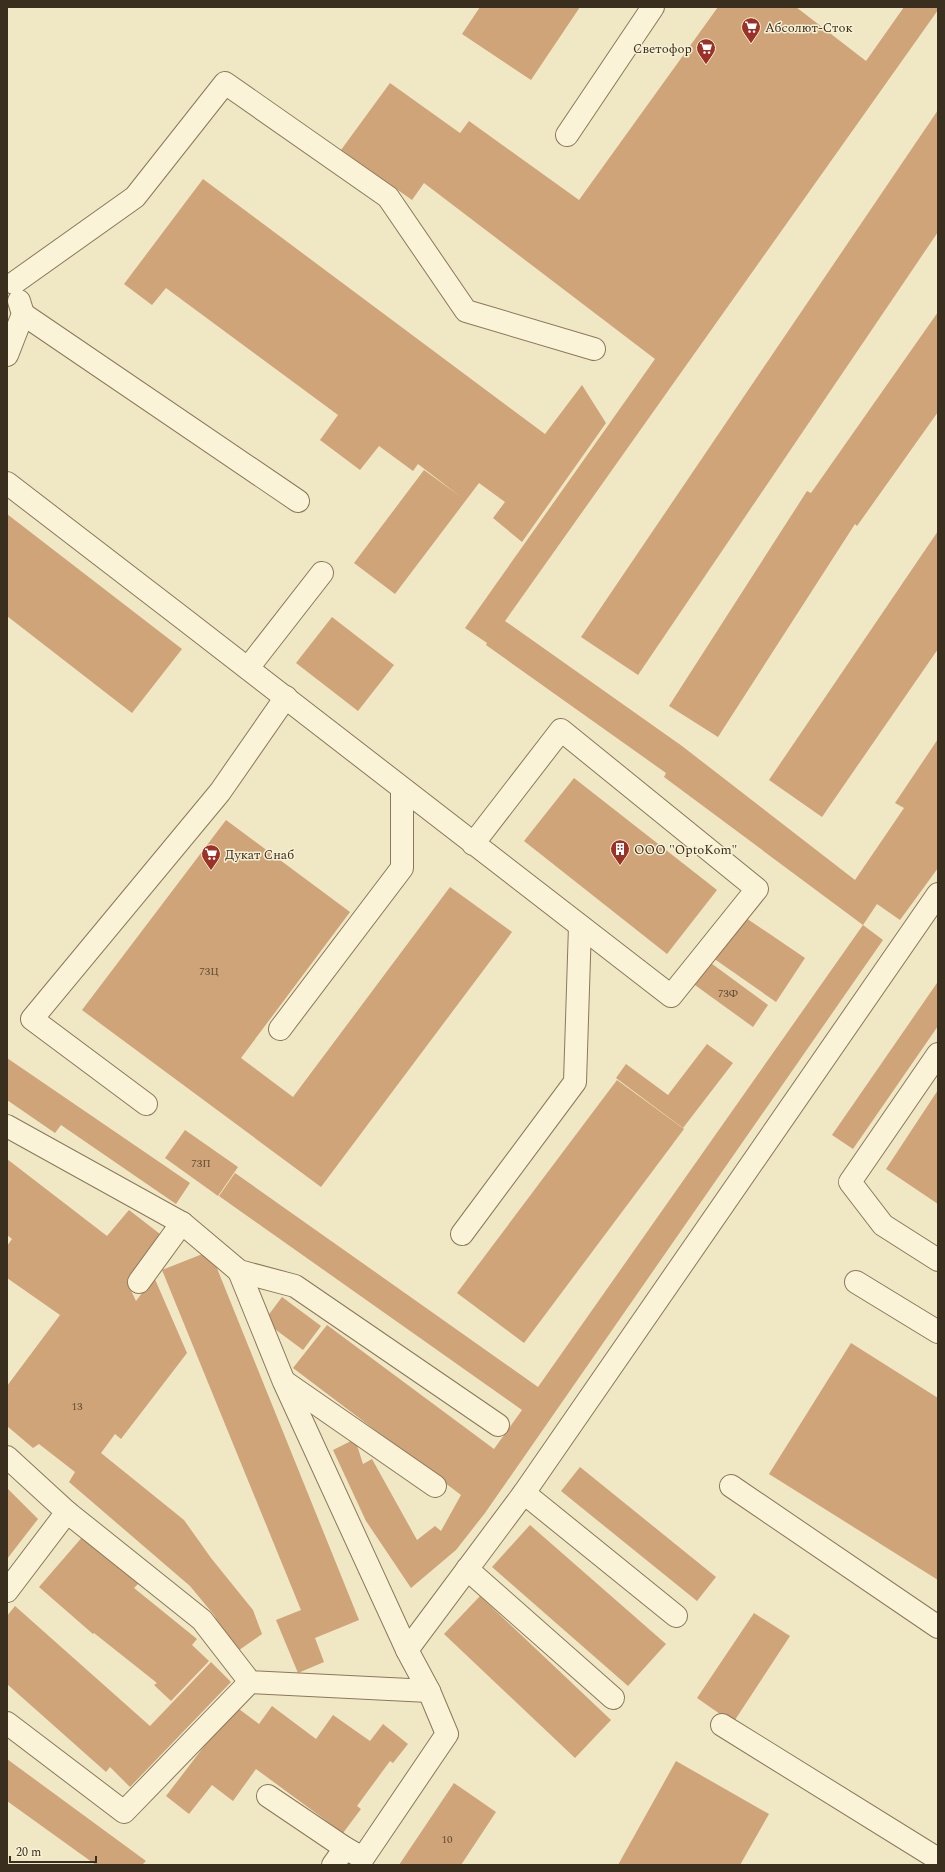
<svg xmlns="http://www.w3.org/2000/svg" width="945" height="1872" viewBox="0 0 945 1872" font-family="Spectral,serif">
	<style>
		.building { fill: #cfa478 }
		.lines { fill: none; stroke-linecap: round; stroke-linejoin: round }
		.minor-casing { stroke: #8b785a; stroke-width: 24 }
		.minor { stroke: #faf3d8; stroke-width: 22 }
		.labels { text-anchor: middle; stroke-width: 3; stroke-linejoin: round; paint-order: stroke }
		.number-label { font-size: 11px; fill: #5f4c34 }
		.poi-label { font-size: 13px; fill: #3a2e1e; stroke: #f7f0d4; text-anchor: start }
	</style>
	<rect width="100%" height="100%" fill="#f0e7c4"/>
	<g class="building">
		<path d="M480,7H580L531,80L462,34Z"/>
		<path d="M718,7H796L866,61L904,7H938V10L505,621L682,746L855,880L904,808L895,803L938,739V868L900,920L877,904L863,925L883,940L485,1513L456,1550L411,1588L366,1521L333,1450L355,1439L363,1464L372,1459L417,1540L435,1526L441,1531L461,1495L293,1368L327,1325L494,1449L522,1410L219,1196L235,1173L538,1387L863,925L664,777L666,773L486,645L487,643L465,628L655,359L424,183L412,200L341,150L390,83L460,133L469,121L579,200Z"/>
		<path d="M938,110V232L638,675L581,637Z"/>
		<path d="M203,179L545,434L582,385L606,423L522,542L493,518L505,502L479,483L395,594L354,563L424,470L461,497L418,464L413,471L379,446L360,470L320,440L338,415L166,288L152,305L124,284Z"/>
		<path d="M938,312V412L857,526L855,524L718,737L669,706L807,491L811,493Z"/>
		<path d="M7,514L182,649L132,713L7,616Z"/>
		<path d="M938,531V649L822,817L769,780Z"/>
		<path d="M332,617L394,665L358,711L296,663Z"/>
		<path d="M574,778L717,890L667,954L524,841Z"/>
		<path d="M226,820L350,912L241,1058L293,1097L450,887L512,932L321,1187L82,1010Z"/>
		<path d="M743,916L805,958L776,1002L713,958Z"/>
		<path d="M704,958L768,1005L753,1027L688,980Z"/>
		<path d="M937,983L938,1026L853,1149L832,1135Z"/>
		<path d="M707,1044L733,1063L683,1128L616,1078L626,1064L668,1095Z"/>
		<path d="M7,1058L190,1183L176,1204L61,1125L55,1133L7,1100Z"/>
		<path d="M617,1080L684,1129L524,1343L457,1293Z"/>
		<path d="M938,1090V1204L886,1169Z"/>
		<path d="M185,1130L238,1167L218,1196L165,1158Z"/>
		<path d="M7,1159L107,1236L129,1210L160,1234L127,1282L136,1301L154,1277L187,1353L121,1439L115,1434L101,1453L184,1520L211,1558L253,1610L262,1634L235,1653L214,1615L190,1586L69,1482L75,1472L39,1444L33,1448L7,1426V1386L60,1315L7,1278V1246L12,1239L7,1235Z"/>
		<path d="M210,1251L359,1620L315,1638L324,1662L298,1673L276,1620L301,1610L162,1270Z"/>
		<path d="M282,1297L321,1326L303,1350L264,1321Z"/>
		<path d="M851,1343L938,1398V1580L769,1474Z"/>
		<path d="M580,1467L716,1577L697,1601L561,1491Z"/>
		<path d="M7,1488L38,1519L7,1559Z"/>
		<path d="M530,1525L666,1644L628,1686L492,1567Z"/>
		<path d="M84,1535L140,1582L134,1588L197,1639L192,1645L209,1661L171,1701L154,1685L157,1683L94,1633L93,1634L39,1587Z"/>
		<path d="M480,1596L611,1720L575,1758L444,1634Z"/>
		<path d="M15,1606L150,1726L211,1662L231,1682L130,1787L110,1767L106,1772L7,1684V1616Z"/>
		<path d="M754,1613L790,1636L733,1723L697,1698Z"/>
		<path d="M235,1706L259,1724L272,1706L316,1739L333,1715L370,1741L383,1724L408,1744L393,1763L390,1761L357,1806L361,1809L343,1833L256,1769L233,1801L212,1785L189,1814L166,1796Z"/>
		<path d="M7,1759L146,1861L142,1865H96L7,1801Z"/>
		<path d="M676,1761L769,1814L740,1865H618Z"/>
		<path d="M454,1783L496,1812L461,1865H399Z"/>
	</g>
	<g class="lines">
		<g class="minor-casing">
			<g id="minor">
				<path d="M567,135L653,7"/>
				<path d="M14,283L135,197L225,83L388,197L466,311L594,349"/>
				<path d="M23,314L298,501"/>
				<path d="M7,355L23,314L19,301"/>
				<path d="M7,483C229,653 449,825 671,996L757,889L561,730L473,844"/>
				<path d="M248,668L322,573"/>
				<path d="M280,1029L402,868V789"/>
				<path d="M938,1054L850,1182L883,1225L938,1260"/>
				<path d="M146,1104L32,1019L220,792L286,697"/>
				<path d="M7,1126L182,1223L239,1271L295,1286L498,1425"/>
				<path d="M462,1234L575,1082L580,926"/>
				<path d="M239,1271L284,1382L407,1650L429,1691L447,1734L363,1858L345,1848L268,1796"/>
				<path d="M139,1282L182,1223"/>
				<path d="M856,1282L938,1332"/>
				<path d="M285,1382L435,1486"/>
				<path d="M7,1457L67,1512L202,1620L250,1682L429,1691"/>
				<path d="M731,1486L938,1627"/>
				<path d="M524,1493L676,1616"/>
				<path d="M467,1569L613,1698"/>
				<path d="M7,1591L67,1512"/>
				<path d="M407,1650L524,1493L938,894"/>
				<path d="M7,1723L124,1812L250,1682"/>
				<path d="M722,1725L938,1859"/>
				<path d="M333,1865L345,1848"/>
			</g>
		</g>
		<use href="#minor" class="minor"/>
	</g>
	<defs>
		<g id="supermarket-pin" transform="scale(1)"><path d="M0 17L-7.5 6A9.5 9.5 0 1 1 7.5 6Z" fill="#9c3127" stroke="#f7f0d4"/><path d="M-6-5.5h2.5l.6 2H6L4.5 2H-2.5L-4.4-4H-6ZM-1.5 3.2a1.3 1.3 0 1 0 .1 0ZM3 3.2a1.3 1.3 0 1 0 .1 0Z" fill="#fff"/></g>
		<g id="building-pin" transform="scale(1)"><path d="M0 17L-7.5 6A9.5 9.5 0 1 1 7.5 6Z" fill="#9c3127" stroke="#f7f0d4"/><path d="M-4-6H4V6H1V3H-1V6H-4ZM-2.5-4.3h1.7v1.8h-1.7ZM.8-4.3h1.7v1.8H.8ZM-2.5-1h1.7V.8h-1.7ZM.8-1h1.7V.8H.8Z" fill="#fff"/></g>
	</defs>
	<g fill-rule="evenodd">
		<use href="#supermarket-pin" x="751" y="27"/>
		<use href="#supermarket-pin" x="706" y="48"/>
		<use href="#building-pin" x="620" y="849"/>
		<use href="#supermarket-pin" x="211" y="854"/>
	</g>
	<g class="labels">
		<g class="number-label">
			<text x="209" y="975">73Ц</text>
			<text x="728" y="997">73Ф</text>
			<text x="201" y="1167">73П</text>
			<text x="77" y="1410">13</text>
			<text x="447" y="1843">10</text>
		</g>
		<g class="poi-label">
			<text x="765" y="32">Абсолют-Сток</text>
			<text x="692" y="53" text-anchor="end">Светофор</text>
			<text x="634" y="854">OOO "OptoKom"</text>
			<text x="225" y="859">Дукат Снаб</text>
		</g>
	</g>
	<rect width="945" height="1872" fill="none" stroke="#3a2e1e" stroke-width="16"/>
	<path d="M10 1856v6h86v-6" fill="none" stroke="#3a2e1e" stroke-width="2"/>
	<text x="16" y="1856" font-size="12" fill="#3a2e1e" stroke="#f7f0d4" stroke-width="3" paint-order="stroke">20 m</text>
</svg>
